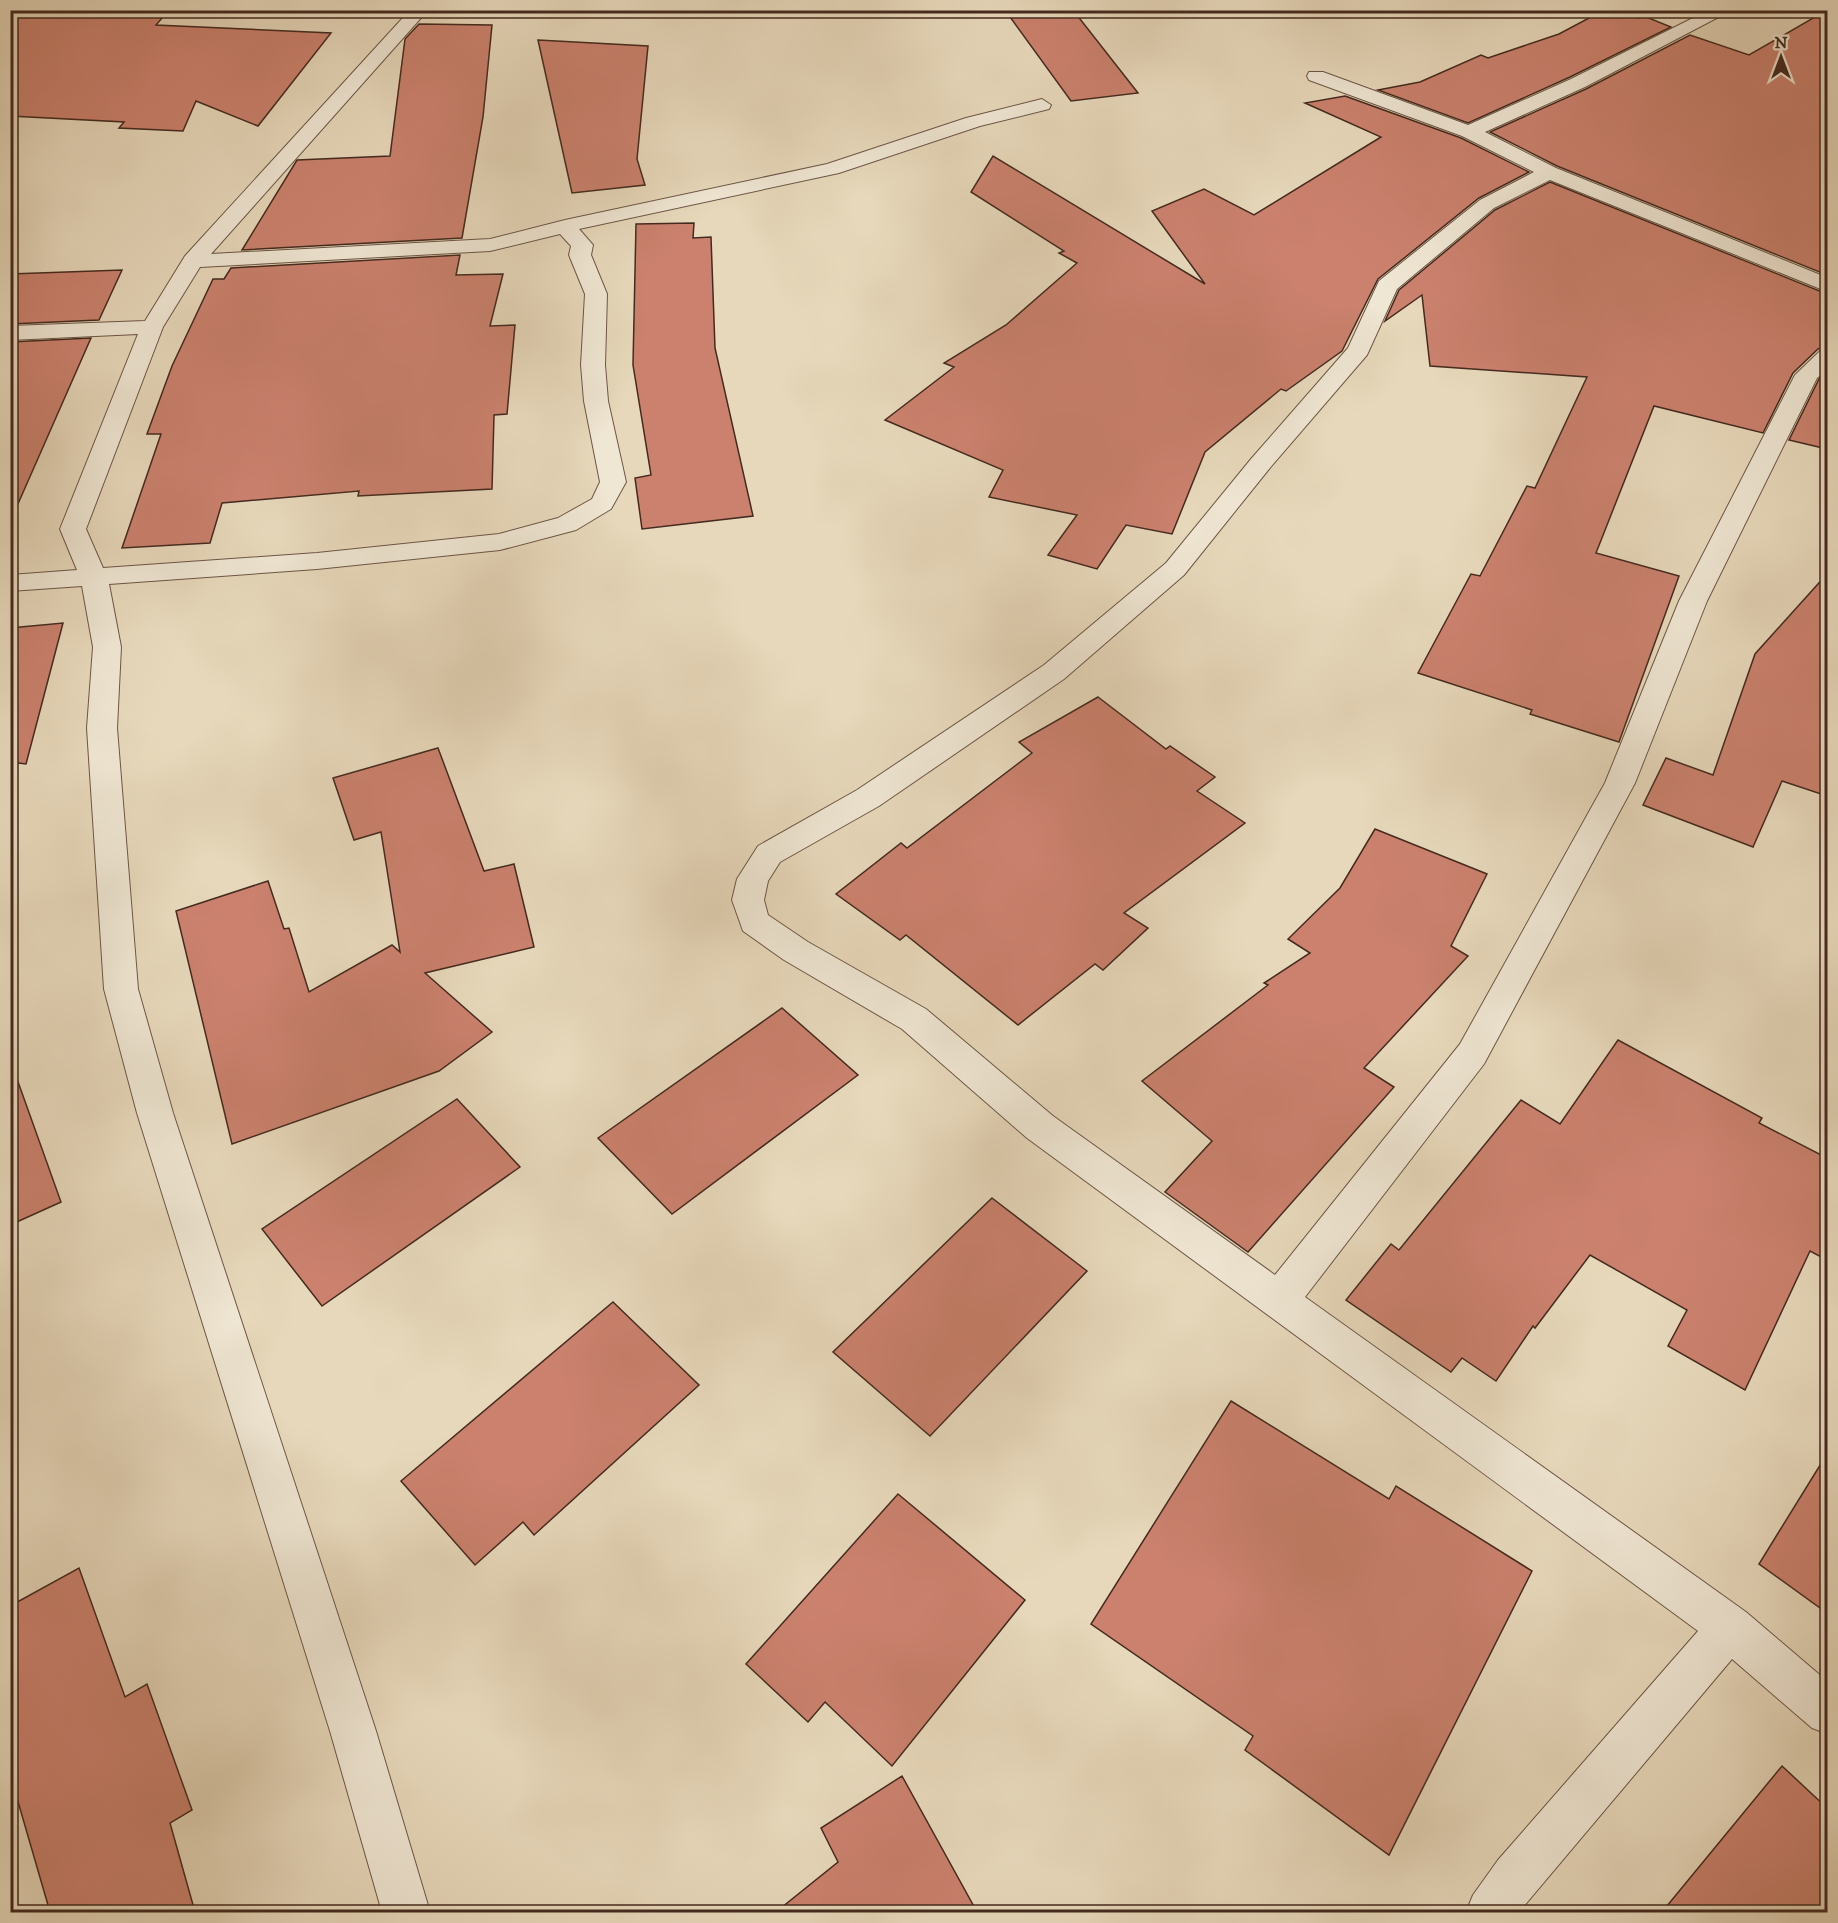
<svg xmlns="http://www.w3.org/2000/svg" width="1838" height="1923" viewBox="0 0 1838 1923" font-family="'IM FELL DW Pica',serif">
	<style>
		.building { fill: #cb816e; stroke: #442a1f; stroke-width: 1.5 }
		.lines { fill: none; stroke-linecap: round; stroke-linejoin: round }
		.minor-casing { stroke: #6d5646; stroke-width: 2 }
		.minor { fill: #efe6d3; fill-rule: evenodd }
	</style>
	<rect width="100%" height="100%" fill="#e7d8bb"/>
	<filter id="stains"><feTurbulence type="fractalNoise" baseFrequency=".00333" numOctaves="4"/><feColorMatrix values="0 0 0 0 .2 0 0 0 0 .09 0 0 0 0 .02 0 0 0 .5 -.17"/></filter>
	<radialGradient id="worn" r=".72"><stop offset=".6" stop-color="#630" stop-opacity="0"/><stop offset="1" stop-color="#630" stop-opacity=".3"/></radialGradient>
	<g class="building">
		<path d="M10,10H169L156,25L331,33L258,126L196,101L183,131L119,128L124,122L10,116Z"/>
		<path d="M1005,10H1073L1138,93L1071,101Z"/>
		<path d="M1604,10H1618L1639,18L1644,16L1671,27L1570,77L1468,123L1378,90L1420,82L1481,55L1488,58L1559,34Z"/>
		<path d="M1827,10V275L1557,166L1490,132L1586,89L1690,35L1749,55Z"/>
		<path d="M419,24L492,25L483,117L462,238L242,250L297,160L390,156L405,39Z"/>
		<path d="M538,40L648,46L637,159L645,185L572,193Z"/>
		<path d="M1345,96L1461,138L1529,172L1479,198L1378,279L1342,351L1286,391L1281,389L1205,452L1172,534L1126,525L1097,569L1048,555L1077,515L989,497L1003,470L885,420L954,367L944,363L1006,325L1077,263L1059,253L1064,251L971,192L993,156L1205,284L1152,211L1204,189L1254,215L1381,137L1305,103Z"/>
		<path d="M1550,182L1827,294V347L1818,349L1793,373L1763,433L1654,406L1596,553L1679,576L1619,742L1530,714L1532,710L1418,673L1471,574L1480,576L1527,486L1535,488L1587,377L1430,366L1422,295L1385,321L1399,290L1495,210Z"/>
		<path d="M694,223L693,238L711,237L715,348L753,516L642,529L635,478L651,475L633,365L636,224Z"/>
		<path d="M460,255L456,275L503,274L490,326L515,325L507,414L494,415L492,489L358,496L359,491L222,503L210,543L122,548L161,434H147L172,366L213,279H224L231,268Z"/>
		<path d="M122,270L99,320L10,324V274Z"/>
		<path d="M91,338L10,522V342Z"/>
		<path d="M1827,372V449L1789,440L1819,379Z"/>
		<path d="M1827,574V796L1782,781L1753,847L1643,805L1666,758L1713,775L1755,654Z"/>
		<path d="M63,623L26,764L10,762V628Z"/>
		<path d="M1098,697L1166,749L1170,746L1215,777L1197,791L1245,823L1124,913L1148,928L1103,970L1095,964L1018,1025L906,935L900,940L836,894L901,843L907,848L1032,753L1019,742Z"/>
		<path d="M438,748L484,871L514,864L534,947L425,973L492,1032L439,1071L232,1144L176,911L268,881L284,929L289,928L309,992L392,945L400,952L381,832L354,840L333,778Z"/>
		<path d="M1375,829L1487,874L1451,946L1468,956L1364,1068L1394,1087L1248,1252L1165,1192L1212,1141L1142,1081L1268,985L1264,983L1310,953L1288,939L1340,888Z"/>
		<path d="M782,1008L858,1075L672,1214L598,1138Z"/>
		<path d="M1618,1040L1762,1118L1759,1123L1827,1158V1260L1810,1251L1745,1390L1668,1346L1687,1310L1590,1255L1535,1328L1533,1326L1496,1381L1462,1358L1451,1372L1346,1300L1391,1244L1399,1250L1521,1100L1560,1124Z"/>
		<path d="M17,1079L61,1202L10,1225V1080Z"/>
		<path d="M457,1099L520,1167L322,1306L262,1229Z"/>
		<path d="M992,1198L1087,1271L930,1436L833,1352Z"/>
		<path d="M613,1302L699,1385L534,1535L523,1522L475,1565L401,1481Z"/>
		<path d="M1231,1401L1389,1499L1396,1486L1532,1571L1389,1855L1245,1750L1253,1736L1091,1624Z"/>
		<path d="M1827,1454V1613L1759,1564Z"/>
		<path d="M898,1494L1025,1600L892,1766L825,1702L808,1722L746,1664Z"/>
		<path d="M79,1568L125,1697L147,1684L192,1810L170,1823L195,1912H50L10,1774V1606Z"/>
		<path d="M1782,1766L1827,1808V1912H1662Z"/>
		<path d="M902,1776L977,1912H776L838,1862L821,1828Z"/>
	</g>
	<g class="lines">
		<g class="minor-casing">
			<g id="minor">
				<path d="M410,10H428L211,254L490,239L565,220L827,164L966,118L1042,99L1051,105L1049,109L980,126L839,173L579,229L593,245L591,255L607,294L605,365L608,401L626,482L611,509L576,530L500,550L317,569L109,584L121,647L117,728L138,989L173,1113L376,1731L430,1912H382L330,1731L137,1113L104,989L87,728L93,647L82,586L10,591V575L77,570L60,529L138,334L10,340V326L145,321L185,256ZM560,234L571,246L569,255L585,294L581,365L584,401L600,482L592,499L558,518L499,534L317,553L103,568L86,529L163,327L200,267L490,251Z"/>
				<path d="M1709,10H1732L1585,87L1485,132L1556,168L1828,278V292L1550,180L1494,208L1397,289L1367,355L1269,469L1184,575L1064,679L879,806L780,862L768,881L764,900L768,915L808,942L926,1009L1053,1116L1275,1275L1460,1044L1605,783L1679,601L1795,375L1820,351L1828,349V369L1817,378L1707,601L1635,783L1484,1064L1305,1297L1746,1612L1828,1682V1734L1812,1728L1732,1659L1519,1912H1466L1473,1895L1498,1860L1698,1631L1027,1138L902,1029L784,960L743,931L732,900L737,879L758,846L857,790L1044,665L1166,563L1251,459L1348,348L1379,281L1480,200L1534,172L1462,136L1309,80L1307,76L1309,72H1323L1468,125L1571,79Z"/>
			</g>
		</g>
		<use href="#minor" class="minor"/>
	</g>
	<rect width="1838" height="1923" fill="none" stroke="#e7d8bb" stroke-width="36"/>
	<rect x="12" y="12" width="1814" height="1899" fill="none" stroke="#442a1f" stroke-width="3"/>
	<rect x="18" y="18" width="1802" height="1887" fill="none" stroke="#442a1f" stroke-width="1.5"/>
	<g transform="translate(1781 57)" stroke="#efe6d3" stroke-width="4.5" paint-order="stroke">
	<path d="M0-4.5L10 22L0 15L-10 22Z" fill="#442a1f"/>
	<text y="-9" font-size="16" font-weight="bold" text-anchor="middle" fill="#442a1f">N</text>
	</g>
	<rect width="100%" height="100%" filter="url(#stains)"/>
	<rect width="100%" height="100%" fill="url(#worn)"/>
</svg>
